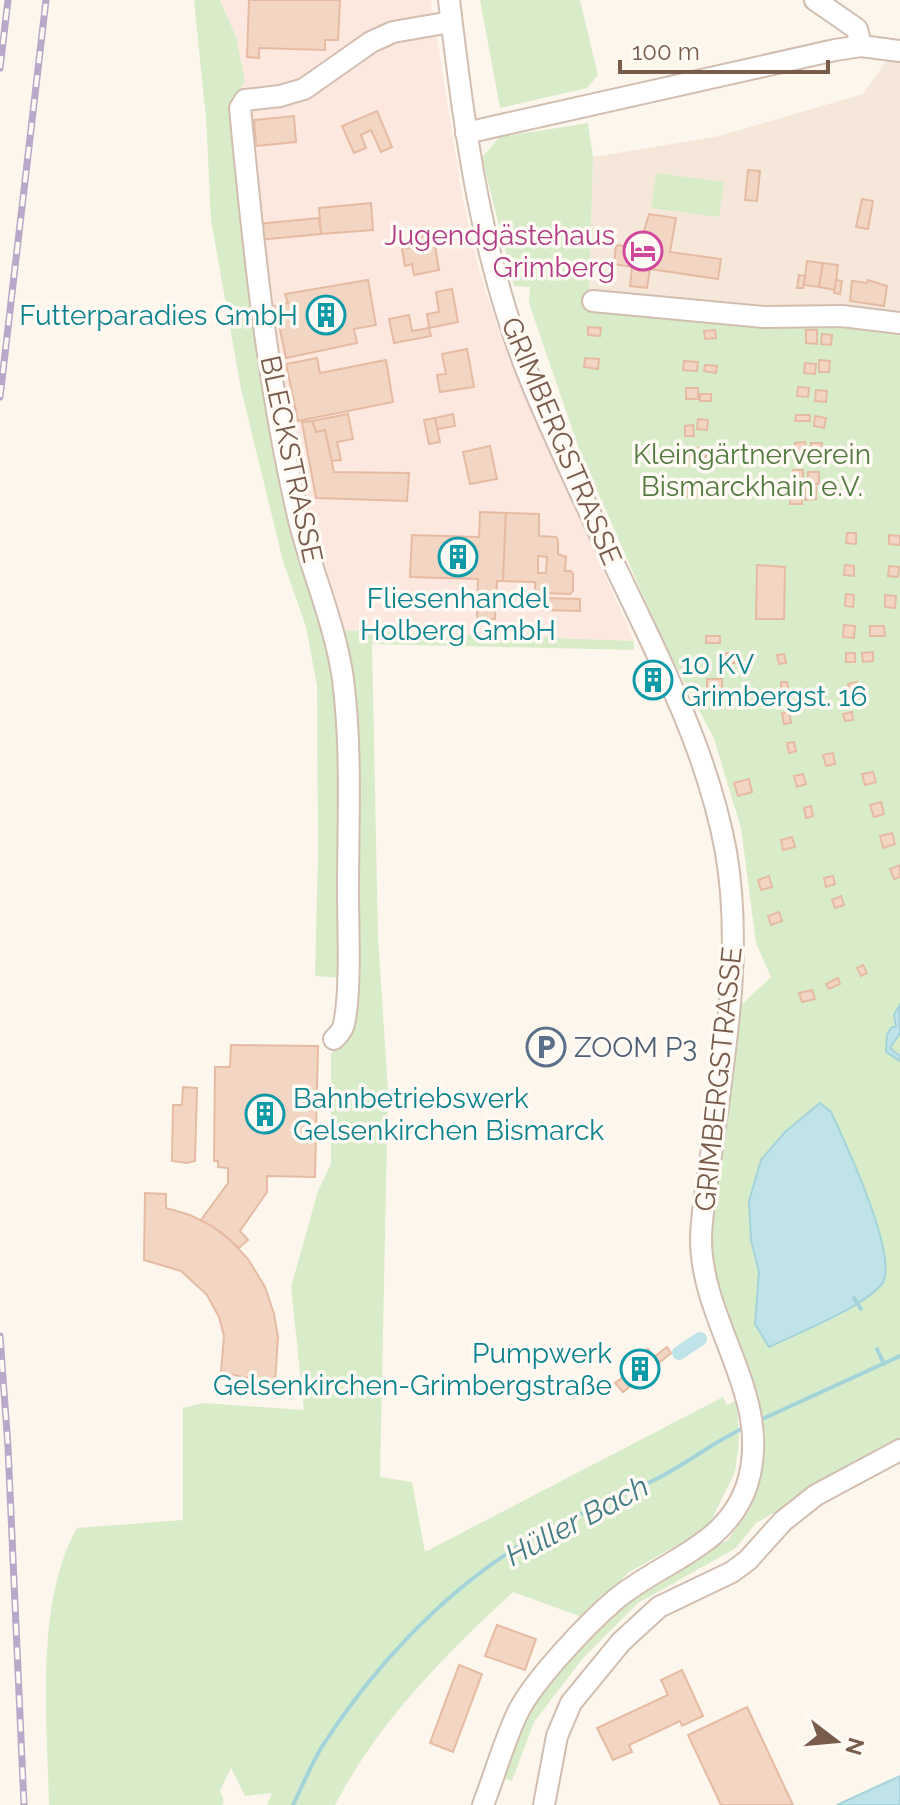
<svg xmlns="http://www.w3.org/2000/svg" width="900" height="1805" viewBox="0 0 900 1805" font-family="Raleway,sans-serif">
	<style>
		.residential { fill: #f5e8da }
		.commercial { fill: #fde8e0 }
		.green { fill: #d8ecc9 }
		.water { fill: #bfe3e8; stroke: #a5d3da; stroke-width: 2 }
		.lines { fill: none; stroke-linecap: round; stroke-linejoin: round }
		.stream { stroke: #a5d3da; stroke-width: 4 }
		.canal { stroke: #bfe3e8; stroke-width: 14 }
		.building { fill: #f3d5c3; stroke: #e6bba3; stroke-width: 2; fill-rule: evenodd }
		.minor-casing { stroke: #d1beb0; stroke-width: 24 }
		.minor { stroke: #fff; stroke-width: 20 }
		.rail-casing { stroke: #b9a8c9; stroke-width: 7 }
		.rail { stroke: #fffaf3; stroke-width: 4; stroke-dasharray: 12; stroke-linecap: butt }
		.labels { text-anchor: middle; stroke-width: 7; stroke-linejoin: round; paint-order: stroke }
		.hotel-label { font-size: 28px; fill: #b23c85; stroke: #fffaf3; text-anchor: end }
		.culture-label { font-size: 28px; fill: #0d838f; stroke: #fffaf3; text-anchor: end }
		.street-label { font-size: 28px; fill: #7a5c4d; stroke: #fffaf3 }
		.park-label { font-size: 28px; fill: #537a41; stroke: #fffaf3 }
		.service-label { font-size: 28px; fill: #4e5e75; stroke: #fffaf3; text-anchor: start }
		.water-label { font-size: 30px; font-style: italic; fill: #437c86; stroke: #fffaf3 }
	</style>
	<rect width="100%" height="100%" fill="#fdf6ec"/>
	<path class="residential" d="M900,41V320L589,297L593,157L719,136L863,94Z"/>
	<path class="commercial" d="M220,0H431L462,195L479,270L501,337L634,641L338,630L303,517L279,400L237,93L245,81L236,37Z"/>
	<g class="green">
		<path d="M194,0H220L236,37L245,81L237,93L273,399L338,630L634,641V650L372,644L378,937L388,1091L380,1477L412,1482L425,1552L723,1397L727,1405L737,1400L739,1440L735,1472L707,1529L629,1572L585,1618L513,1592C445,1655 378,1722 335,1805H267L272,1793L245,1796L231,1768L220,1791L224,1801L222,1805H49C47,1721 35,1602 77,1528L183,1520V1408L203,1403L304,1410L291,1287L318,1191L331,1164V1055L340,1032L343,978L315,976L318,855L317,686L306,627L283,561L241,389L211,220L206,118Z"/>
		<path d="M480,0H580L598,75L587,88L500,108Z"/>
		<path d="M588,123L593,157L589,297L900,325V1441L756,1523L736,1548L638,1603L583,1658L534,1722L512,1781L499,1777L537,1695L583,1644L635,1596L677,1573L729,1539L750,1509L763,1465L715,1293L707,1234L736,1010L771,977L756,943L741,828L714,739L664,643L580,452L529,303L530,287L514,286L482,157L500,137Z"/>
		<path d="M656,173L724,182L719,217L651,208Z"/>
	</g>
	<g class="water">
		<path d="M899,1006L900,1033L890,1048L900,1056V1061L886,1052L887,1034L892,1027H896L894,1015Z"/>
		<path d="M820,1103L831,1112C845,1142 900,1258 882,1284C862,1308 798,1333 769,1347L755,1324L759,1272L751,1240L749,1201L761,1160L785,1132Z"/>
		<path d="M900,1776V1805H837Z"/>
	</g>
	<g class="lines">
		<g class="stream">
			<path d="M854,1298L861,1309"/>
			<path d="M877,1349L884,1364"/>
			<path d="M758,1421L900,1356"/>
			<path d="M293,1805C303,1785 311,1764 323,1745C372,1669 438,1598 514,1549C561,1519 613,1502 662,1476C691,1461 716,1440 746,1427"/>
		</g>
		<path class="canal" d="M679,1353L700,1339"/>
	</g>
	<g class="building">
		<path d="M249,0H340L338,40H325V50L259,48V58L247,57Z"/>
		<path d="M377,111L392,147L381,152L371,130L361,135L366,148L354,153L342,126Z"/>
		<path d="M294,116L296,142L256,146L254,120Z"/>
		<path d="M748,170L760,171L757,201L745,200Z"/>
		<path d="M862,199L873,201L868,229L856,227Z"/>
		<path d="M371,203L373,230L321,234L319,208Z"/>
		<path d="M649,214L676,218L670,252L721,259L718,279L650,269L647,288L630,286L632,267L614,264L616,245L645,249L646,231H644Z"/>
		<path d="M319,218L321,234L258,240L257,224Z"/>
		<path d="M438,233L440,245L435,246L439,270L414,275L412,264L405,266L402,249L409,248L407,239Z"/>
		<path d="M807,261L823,263L819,287L804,285Z"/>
		<path d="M823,263L838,265L835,290L819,287Z"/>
		<path d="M799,275L805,276L803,288H797Z"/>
		<path d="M368,280L376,325L354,329L357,343L286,358L275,306L288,303L285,294Z"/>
		<path d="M836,280L842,281L840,294L834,293Z"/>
		<path d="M868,280L887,286L884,306L850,301L852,281L867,283Z"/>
		<path d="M452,289L458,322L429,328L427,314L439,312L436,292Z"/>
		<path d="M409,315L412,331L429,328L431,336L394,343L389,319Z"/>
		<path d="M588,327L601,328L600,336L588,335Z"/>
		<path d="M715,330L716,338L705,339L704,331Z"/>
		<path d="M806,330H817V344L806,343Z"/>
		<path d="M822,334L832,335L831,345L821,344Z"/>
		<path d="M467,349L474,387L440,392L437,375L446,374L442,354Z"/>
		<path d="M317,358L320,373L386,360L393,402L298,421L286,364Z"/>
		<path d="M585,358L599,359L598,369L584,367Z"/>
		<path d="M819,360L830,361L829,372H819Z"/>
		<path d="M684,361L698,362L697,371L683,370Z"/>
		<path d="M805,363L816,364L815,374L804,373Z"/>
		<path d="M705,365L717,366L716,373L704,371Z"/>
		<path d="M798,387L809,388L808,397L797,396Z"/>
		<rect x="686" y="388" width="12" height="11"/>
		<path d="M816,390L827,391L826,402L815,401Z"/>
		<rect x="700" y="394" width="11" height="7"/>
		<path d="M348,414L353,439L337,442L341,460L331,461L325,430L316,432L312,421Z"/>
		<path d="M453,414L455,426L437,429L435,418Z"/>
		<path d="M796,415H810V421H795Z"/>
		<path d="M815,416L826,418L824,428L814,426Z"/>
		<path d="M435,418L440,442L429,444L424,420Z"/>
		<path d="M698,419L708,420L707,430L697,429Z"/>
		<path d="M312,421L316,432L325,430L334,472L409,473L407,501L316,498L302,422Z"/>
		<path d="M693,425L694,436H685V426Z"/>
		<path d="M805,442L806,453H796L795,443Z"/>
		<rect x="811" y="443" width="11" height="11"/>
		<path d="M490,446L497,479L470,484L463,452Z"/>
		<rect x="696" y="448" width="10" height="9"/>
		<path d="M680,453H689L688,465L679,464Z"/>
		<path d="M793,470H803V480H792Z"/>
		<rect x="808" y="472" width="11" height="12"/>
		<path d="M677,484L688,485L687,497H676Z"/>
		<path d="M805,487H816V499L805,500Z"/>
		<path d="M692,488L706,489V497L692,496Z"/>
		<rect x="790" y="494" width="12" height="10"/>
		<path d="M480,512L506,513L503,581H497L495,619H477L478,579L410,577L412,535L479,537Z"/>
		<path d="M506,513L539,514V536L556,537L558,540V554L566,557L565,571H571L573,574V591L570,594L538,593L535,590V582L503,581ZM538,556L547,557L546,573H538Z"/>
		<path d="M847,533H856V544L846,543Z"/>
		<path d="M889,535L900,536V545L889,544Z"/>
		<path d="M757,565L785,567L784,619H756Z"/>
		<path d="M845,565L854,566V576L844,575Z"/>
		<path d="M889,566L899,567L898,577L888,576Z"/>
		<path d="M846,594L854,595L853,607L845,606Z"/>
		<path d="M885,595L896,596L895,608L885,607Z"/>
		<path d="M543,598L580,599V611L543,610Z"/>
		<path d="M844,625L855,626L854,638L843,637Z"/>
		<path d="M870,626H884L885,636H870Z"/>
		<rect x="706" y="636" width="14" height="7"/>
		<path d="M873,652V661L863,662L862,653Z"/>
		<path d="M726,653H734L735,663L727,664Z"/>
		<rect x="846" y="653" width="9" height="9"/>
		<path d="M784,654L786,663L779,664L777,655Z"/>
		<rect x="707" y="679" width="15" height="10"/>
		<path d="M781,682H787L789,694H781Z"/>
		<path d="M857,682L859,692L850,694L848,684Z"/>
		<path d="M789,712L791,723L784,724L782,713Z"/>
		<path d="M852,712L853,720L845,721L843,714Z"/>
		<path d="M794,742L796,751L789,753L787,743Z"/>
		<path d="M833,753L835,764L826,766L823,755Z"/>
		<path d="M873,772L876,782L865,785L862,774Z"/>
		<path d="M803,774L806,784L797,787L794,776Z"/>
		<path d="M749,779L752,792L738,796L734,783Z"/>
		<path d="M881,802L884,814L874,817L870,805Z"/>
		<path d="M811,806L813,816L806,818L804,808Z"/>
		<path d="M892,833L895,844L883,848L880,836Z"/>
		<path d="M792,837L795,847L783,850L781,840Z"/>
		<path d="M900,865V877L894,879L890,869Z"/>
		<path d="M769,876L772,887L761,890L758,880Z"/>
		<path d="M833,876L835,884L826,887L824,878Z"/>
		<path d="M841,896L844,905L835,908L832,900Z"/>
		<path d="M779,912L782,921L771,925L768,916Z"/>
		<path d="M863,965L867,973L861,976L857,968Z"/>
		<path d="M838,978L840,984L829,989L826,984Z"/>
		<path d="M812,990L815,999L802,1002L799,993Z"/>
		<path d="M231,1045L318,1046L315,1177L267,1176V1192L240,1231L248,1240L239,1248L221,1232L201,1220L228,1183V1168L218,1167V1161H214L215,1067H230Z"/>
		<path d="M183,1087L197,1088L195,1161L187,1163L172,1161L173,1105H182Z"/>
		<path d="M145,1193L166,1194V1208L190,1215L212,1226L231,1241L248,1259L265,1287L274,1314L278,1337L275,1384L221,1372L224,1336L219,1317L207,1295L181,1271L144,1260Z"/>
		<path d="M667,1347L671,1353L623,1392L615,1383L630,1372L626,1366L648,1349L654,1357Z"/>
		<path d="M497,1625L536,1639L525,1670L485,1656Z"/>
		<path d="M459,1665L482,1674L453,1752L430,1743Z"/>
		<path d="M682,1670L703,1716L682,1726L680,1721L629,1745L632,1752L613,1760L597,1728L668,1695L661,1680Z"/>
		<path d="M747,1707L793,1805H721L688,1735Z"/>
	</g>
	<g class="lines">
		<g class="minor-casing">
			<g id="minor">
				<path d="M449,0C465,132 481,262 533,386C566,465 604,543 641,620C677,695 711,770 726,852C743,952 725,1050 712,1148C708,1177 702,1208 701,1237C700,1324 775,1397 747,1485C726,1548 661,1561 615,1600C587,1624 534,1680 518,1712C504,1741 495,1774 483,1805"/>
				<path d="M815,0L857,29L861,46"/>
				<path d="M466,133L835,50L861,46L900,51"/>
				<path d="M593,301L764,317L842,316L900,323"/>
				<path d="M334,1039C341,1033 344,1028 345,1019C351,982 348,930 348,892C348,821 352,750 343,679C335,623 311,571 298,516C267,382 253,244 240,108L245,100L280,96L304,89L371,42L393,32L451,22"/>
				<path d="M544,1805L557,1736L571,1703L621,1642L659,1607L732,1572L748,1560L783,1521L816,1495L900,1450"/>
			</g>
		</g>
		<use href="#minor" class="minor"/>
		<g class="rail-casing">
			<g id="rail">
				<path d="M0,68L8,0"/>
				<path d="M0,397L46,0"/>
				<path d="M0,1336L8,1447L24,1805"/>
			</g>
		</g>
		<use href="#rail" class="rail"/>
	</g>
	<defs>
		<g id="hotel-ring" transform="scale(2)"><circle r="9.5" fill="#fffaf3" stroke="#d1479c" stroke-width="1.5"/><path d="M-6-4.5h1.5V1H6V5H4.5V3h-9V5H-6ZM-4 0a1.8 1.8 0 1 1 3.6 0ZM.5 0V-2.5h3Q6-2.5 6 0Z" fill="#d1479c"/></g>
		<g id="building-ring" transform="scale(2)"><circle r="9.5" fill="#fffaf3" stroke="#0f9aa8" stroke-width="1.5"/><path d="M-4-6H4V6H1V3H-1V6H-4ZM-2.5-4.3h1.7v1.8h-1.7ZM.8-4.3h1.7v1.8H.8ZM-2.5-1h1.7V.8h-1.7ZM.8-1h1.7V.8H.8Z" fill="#0f9aa8"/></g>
		<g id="parking-ring" transform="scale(2)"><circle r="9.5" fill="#fffaf3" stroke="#5c6f8a" stroke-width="1.5"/><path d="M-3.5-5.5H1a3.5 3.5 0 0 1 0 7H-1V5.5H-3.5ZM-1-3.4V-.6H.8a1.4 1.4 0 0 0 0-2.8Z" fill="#5c6f8a"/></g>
	</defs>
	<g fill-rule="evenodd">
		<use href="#hotel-ring" x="643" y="251"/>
		<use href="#building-ring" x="326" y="315"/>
		<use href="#building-ring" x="458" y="557"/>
		<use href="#building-ring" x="653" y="680"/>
		<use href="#parking-ring" x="546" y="1047"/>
		<use href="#building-ring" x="265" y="1114"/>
		<use href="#building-ring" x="640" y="1369"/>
	</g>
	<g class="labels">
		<g class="hotel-label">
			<text x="615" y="245">Jugendgästehaus<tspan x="615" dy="32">Grimberg</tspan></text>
		</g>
		<g class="culture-label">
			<text x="298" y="325">Futterparadies GmbH</text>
			<text x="458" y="608" text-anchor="middle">Fliesenhandel<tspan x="458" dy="32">Holberg GmbH</tspan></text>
			<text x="681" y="674" text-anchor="start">10 KV<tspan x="681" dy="32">Grimbergst. 16</tspan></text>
			<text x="293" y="1108" text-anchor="start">Bahnbetriebswerk<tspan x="293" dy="32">Gelsenkirchen Bismarck</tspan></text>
			<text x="612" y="1363">Pumpwerk<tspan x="612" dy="32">Gelsenkirchen-Grimbergstraße</tspan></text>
		</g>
		<g class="street-label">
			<text transform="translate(562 441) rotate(67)" y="10">GRIMBERGSTRASSE</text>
			<text transform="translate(292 459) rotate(78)" y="10">BLECKSTRASSE</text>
			<text transform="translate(718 1079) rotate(-84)" y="10">GRIMBERGSTRASSE</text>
		</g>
		<g class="park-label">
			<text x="752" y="464">Kleingärtnerverein<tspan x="752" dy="32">Bismarckhain e.V.</tspan></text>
		</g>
		<g class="service-label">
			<text x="574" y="1057">ZOOM P3</text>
		</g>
		<g class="water-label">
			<text transform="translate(577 1521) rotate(-28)" y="10">Hüller Bach</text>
		</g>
	</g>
	<g transform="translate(836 1741) rotate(106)" stroke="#fffaf3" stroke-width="6" paint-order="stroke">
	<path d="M0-6L14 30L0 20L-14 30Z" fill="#7a5c4d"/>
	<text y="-12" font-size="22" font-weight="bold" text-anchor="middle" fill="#7a5c4d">N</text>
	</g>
	<path d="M620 60v12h208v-12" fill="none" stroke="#7a5c4d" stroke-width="4"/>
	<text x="632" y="60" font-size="24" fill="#7a5c4d" stroke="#fffaf3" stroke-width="6" paint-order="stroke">100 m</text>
</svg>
